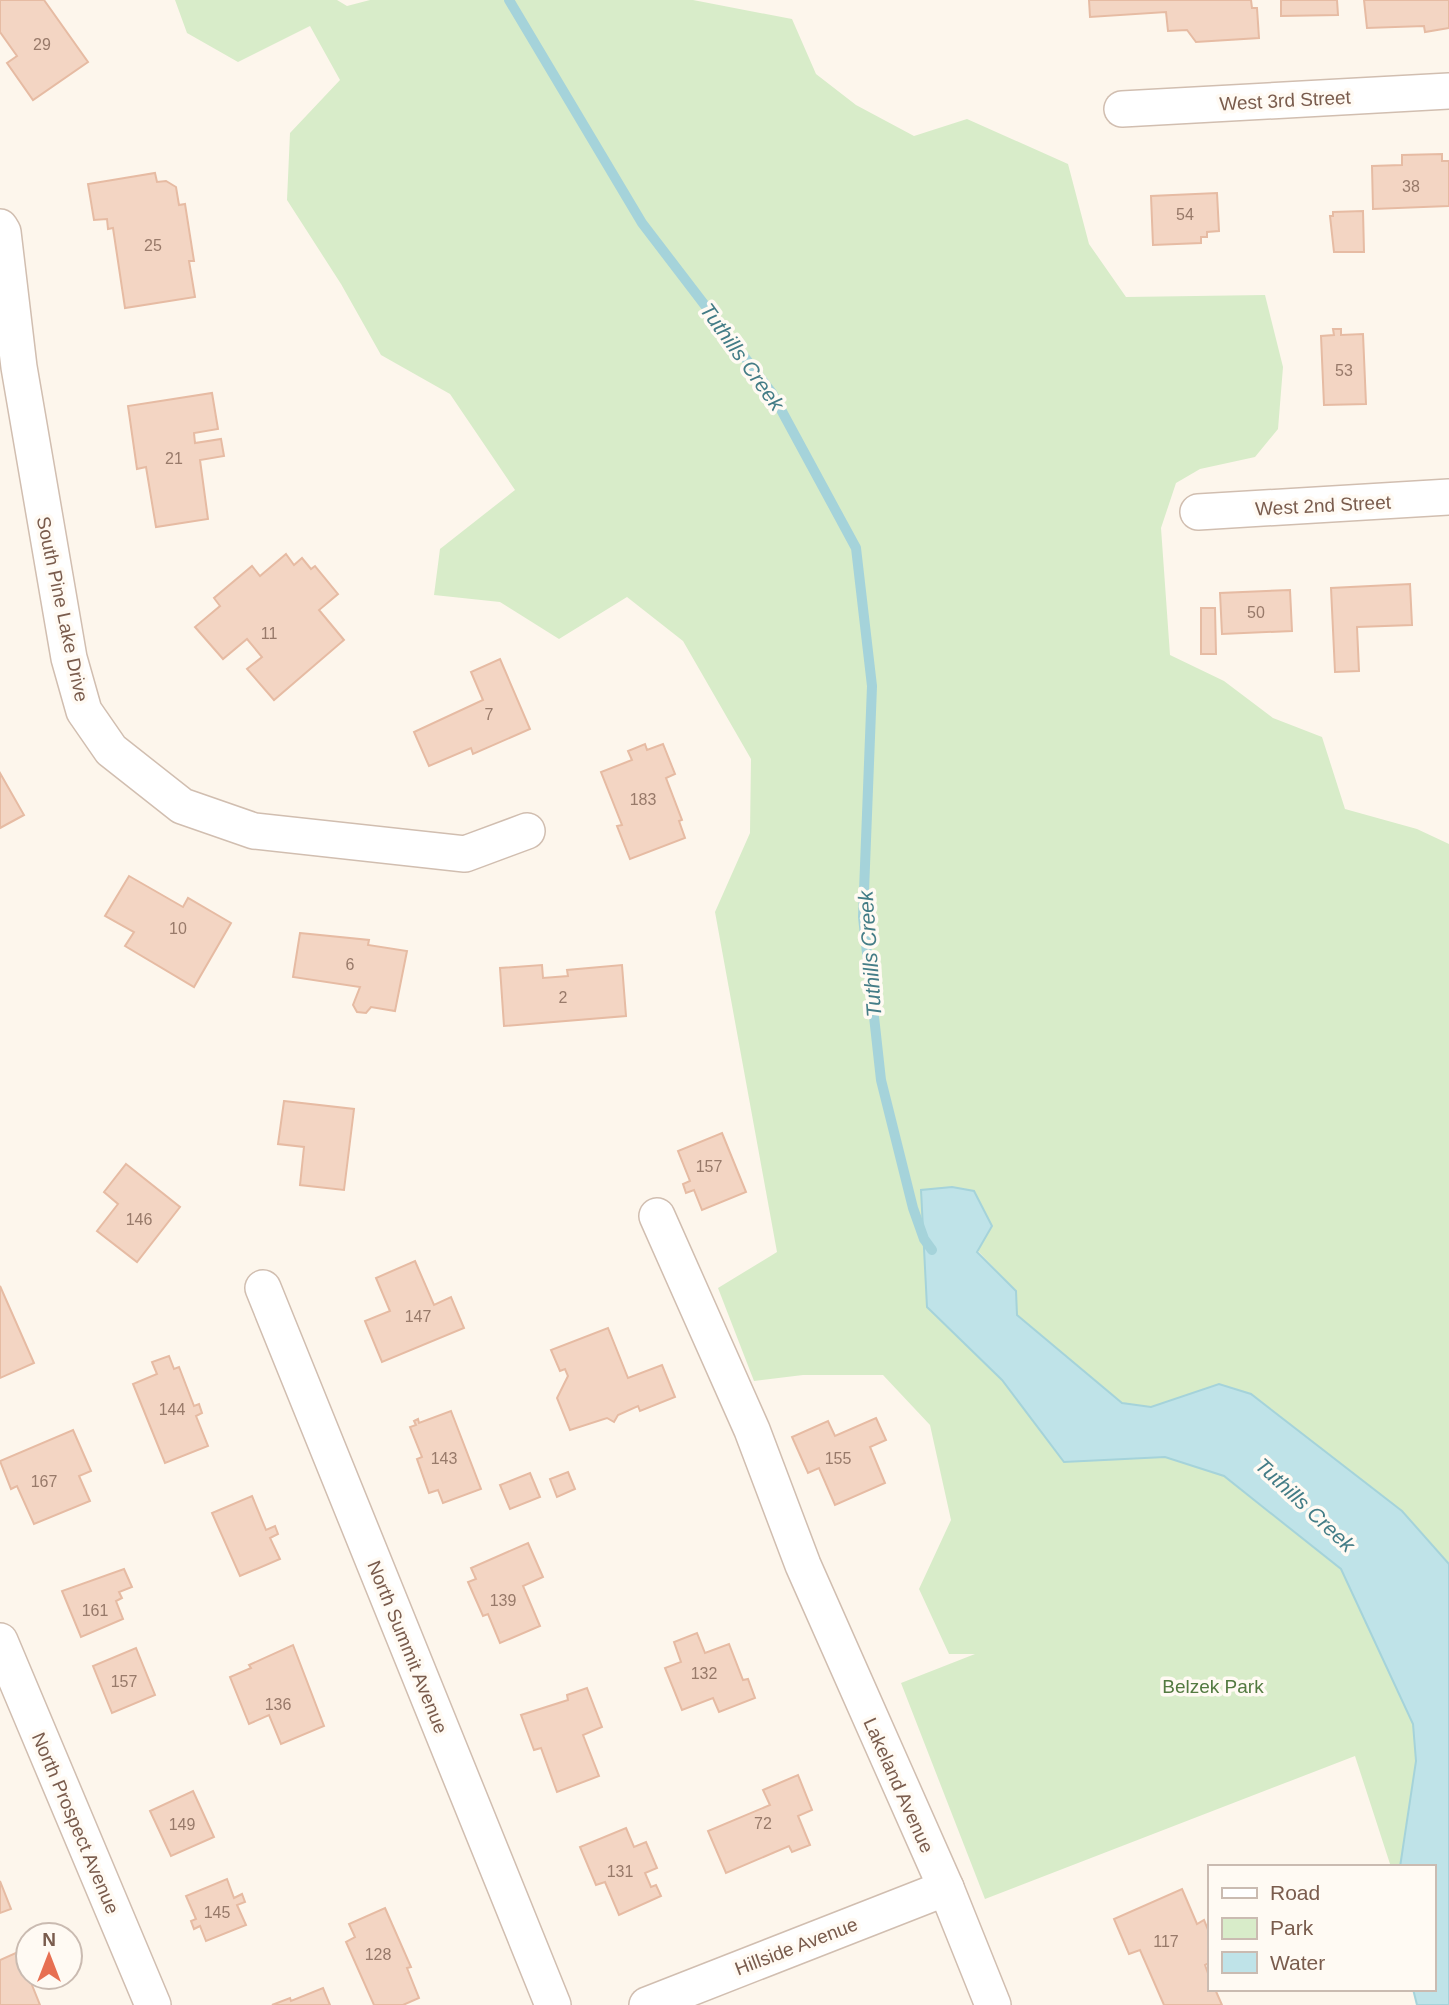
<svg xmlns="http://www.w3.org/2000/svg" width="1449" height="2005" viewBox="0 0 1449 2005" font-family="Helvetica,sans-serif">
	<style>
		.green { fill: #d8ecc9 }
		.water { fill: #bfe3e8; stroke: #a5d3da; stroke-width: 2 }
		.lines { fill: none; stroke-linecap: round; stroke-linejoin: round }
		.stream { stroke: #a5d3da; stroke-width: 10 }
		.building { fill: #f3d5c3; stroke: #e6bba3; stroke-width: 2 }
		.minor-casing { stroke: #d1beb0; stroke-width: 38 }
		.minor { stroke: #fff; stroke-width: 35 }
		.labels { text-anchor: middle; stroke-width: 7; stroke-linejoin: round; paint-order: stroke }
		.number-label { font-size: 16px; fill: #987a6a }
		.street-label { font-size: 19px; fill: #7a5c4d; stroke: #fffaf3 }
		.park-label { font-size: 19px; fill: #537a41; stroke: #fffaf3 }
		.water-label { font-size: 21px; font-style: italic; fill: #437c86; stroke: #fffaf3 }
	</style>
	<rect width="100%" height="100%" fill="#fdf6ec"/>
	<path class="green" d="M175,0H337L347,6L370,0H693L792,19L816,74L856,105L914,136L967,119L1068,164L1089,244L1126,297L1265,295L1283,367L1278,429L1255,457L1200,469L1176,483L1161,528L1170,655L1224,681L1273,718L1322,737L1345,809L1417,829L1449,844V1564L1402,1511L1251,1394L1219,1384L1151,1407L1122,1403L1017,1315L1016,1291L921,1191L927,1307L1002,1380L1064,1462L1165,1457L1224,1476L1341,1569L1413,1724L1416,1761L1400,1867H1391L1355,1756L985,1899L901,1683L975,1654H949L919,1589L951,1520L930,1425L883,1375H803L754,1381L718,1288L777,1252L715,912L750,833L751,759L683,641L627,597L559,639L500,602L434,595L440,549L515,490L450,394L381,355L341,284L287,200L290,133L340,80L310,26L238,62L187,33Z"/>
	<path class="water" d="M952,1187L974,1191L992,1226L977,1252L1016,1291L1017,1315L1122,1403L1151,1407L1219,1384L1251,1394L1402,1511L1449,1564V2005H1417L1413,1989H1433V1867H1400L1416,1761L1413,1724L1341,1569L1224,1476L1165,1457L1064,1462L1002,1380L927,1307L921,1190Z"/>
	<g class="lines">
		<path class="stream" d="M509,0L642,223L772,393L856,548L872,686L863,917L881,1080L913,1208L924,1239L932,1250"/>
	</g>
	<g class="building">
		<path d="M0,0H44L88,62L33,100L7,63L17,56L0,32Z"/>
		<path d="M1089,0H1251L1252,8H1257L1259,38L1196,42L1187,30L1168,31L1166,12L1090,17Z"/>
		<path d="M1281,0H1337L1338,15L1281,16Z"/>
		<path d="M1364,0H1449V28L1425,32L1424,26L1367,28Z"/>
		<path d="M1442,154V161H1449V206L1373,209L1372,166L1402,165V155Z"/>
		<path d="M155,173L157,182L166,181L176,187L179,205L185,204L194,261H189L195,297L125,308L113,228L108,229L107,219L94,220L88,184Z"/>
		<path d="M1217,193L1219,231L1207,232V237H1201V243L1153,245L1151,196Z"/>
		<path d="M1363,211L1364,252H1334L1330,216H1333V212Z"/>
		<path d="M1333,329H1341V335L1363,334L1366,404L1324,405L1321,336L1334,335Z"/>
		<path d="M212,393L218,429L194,433L195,443L221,439L224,456L200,460L208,519L156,527L146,467L137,469L128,406Z"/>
		<path d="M286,554L294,565L302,558L311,569L315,566L338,594L319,610L344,640L274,700L247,669L262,657L247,639L223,659L195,627L220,606L214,598L252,566L260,576Z"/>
		<path d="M1410,584L1412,625L1357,627L1359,671L1335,672L1331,588Z"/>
		<path d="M1290,590L1292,631L1222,634L1220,593Z"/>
		<path d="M1201,608H1215L1216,654H1201Z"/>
		<path d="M500,659L530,729L473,754L471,748L429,766L414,732L483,700L471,672Z"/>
		<path d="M645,744L647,750L663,744L675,774L666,778L682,820L679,821L685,838L630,859L617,826L622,825L601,772L632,760L628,751Z"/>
		<path d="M0,773L24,815L0,828Z"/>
		<path d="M129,876L183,907L188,898L231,923L194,987L125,946L134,932L105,916Z"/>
		<path d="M300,933L369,940L368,945L407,951L395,1011L371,1007L366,1013L357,1012L353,1005L360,987L293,977Z"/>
		<path d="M542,965L543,978L568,976L567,970L622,965L626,1016L504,1026L500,968Z"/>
		<path d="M284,1101L354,1109L344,1190L300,1185L304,1147L278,1144Z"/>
		<path d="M722,1133L746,1192L702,1210L694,1190L686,1193L683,1184L690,1181L678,1151Z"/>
		<path d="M126,1164L180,1207L137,1262L97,1231L118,1204L104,1192Z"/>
		<path d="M415,1261L434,1305L451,1297L464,1328L382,1362L365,1321L390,1311L376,1278Z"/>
		<path d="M0,1286L34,1363L0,1378Z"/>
		<path d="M608,1328L628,1378L662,1365L675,1397L640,1411L638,1406L618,1415L614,1422L607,1418L570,1430L557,1398L568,1376L565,1369L560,1371L551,1350Z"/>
		<path d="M169,1356L174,1369L179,1367L194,1406L199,1404L202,1413L196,1416L208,1446L165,1463L133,1384L157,1374L152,1362Z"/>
		<path d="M451,1411L481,1489L443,1503L438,1490L429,1493L417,1459L422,1457L410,1427L416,1425L414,1421L418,1419L419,1423Z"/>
		<path d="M876,1418L886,1440L870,1447L885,1483L835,1505L819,1468L808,1473L792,1437L828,1421L835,1436Z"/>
		<path d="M73,1430L91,1471L79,1476L90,1501L34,1524L17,1486L11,1489L0,1461Z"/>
		<path d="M568,1472L575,1489L557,1497L550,1479Z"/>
		<path d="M530,1473L540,1497L510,1509L500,1485Z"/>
		<path d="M252,1496L266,1530L275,1526L278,1534L270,1538L280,1559L240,1576L212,1513Z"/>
		<path d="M528,1543L543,1577L523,1586L540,1626L500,1643L488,1614L483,1616L468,1582L476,1579L471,1568Z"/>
		<path d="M124,1569L132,1587L119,1592L122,1598L116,1601L123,1619L81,1637L62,1591Z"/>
		<path d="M697,1633L705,1653L729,1644L743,1680L748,1679L755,1698L719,1712L713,1698L682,1710L665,1668L681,1662L674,1642Z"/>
		<path d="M293,1645L324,1726L281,1744L269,1715L249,1724L230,1677L251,1668L249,1665Z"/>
		<path d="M136,1648L155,1695L112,1713L93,1666Z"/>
		<path d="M587,1688L602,1727L583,1735L599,1776L557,1792L541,1748L534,1750L521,1715L568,1700L567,1695Z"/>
		<path d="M798,1775L812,1810L798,1816L810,1845L792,1852L789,1846L726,1873L708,1831L770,1805L763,1790Z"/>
		<path d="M193,1791L214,1837L171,1856L150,1811Z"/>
		<path d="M626,1828L634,1847L646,1842L657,1868L645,1873L651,1887L656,1885L661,1896L619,1915L605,1882L596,1885L580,1847Z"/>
		<path d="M227,1879L234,1898L242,1894L245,1902L237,1905L246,1925L206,1941L200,1926L194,1929L191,1921L196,1919L186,1896Z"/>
		<path d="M0,1881L11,1909L0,1913Z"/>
		<path d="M1182,1889L1197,1924L1204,1920L1209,1932V1963L1205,1965L1209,1976V1989H1215L1222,2005H1164L1140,1950L1129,1954L1114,1919Z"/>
		<path d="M385,1908L411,1967L407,1968L419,1998L403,2005H374L346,1942L355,1937L349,1924Z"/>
		<path d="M27,1948L28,1977H40L41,1981L32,1985L40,2005H0V1960Z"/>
		<path d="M323,1988L330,2005H272L290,1998L291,2001Z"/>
	</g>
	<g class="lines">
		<g class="minor-casing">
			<g id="minor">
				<path d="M1122,109L1449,91"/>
				<path d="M0,227L3,232L19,367L69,658L84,711L111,750L182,806L254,831L465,854L527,831"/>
				<path d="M1198,512L1449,497"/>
				<path d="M657,1216L752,1430L803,1565L946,1888L993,2005"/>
				<path d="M263,1288L553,2005"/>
				<path d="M0,1641L153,2005"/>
				<path d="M647,2005L946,1888"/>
			</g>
		</g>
		<use href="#minor" class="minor"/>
	</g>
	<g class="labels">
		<g class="number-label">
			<text x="42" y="50">29</text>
			<text x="1411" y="192">38</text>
			<text x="1185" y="220">54</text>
			<text x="153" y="251">25</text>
			<text x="1344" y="376">53</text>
			<text x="174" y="464">21</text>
			<text x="1256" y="618">50</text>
			<text x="269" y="639">11</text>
			<text x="489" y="720">7</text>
			<text x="643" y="805">183</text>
			<text x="178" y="934">10</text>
			<text x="350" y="970">6</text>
			<text x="563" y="1003">2</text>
			<text x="709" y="1172">157</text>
			<text x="139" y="1225">146</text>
			<text x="418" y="1322">147</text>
			<text x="172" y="1415">144</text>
			<text x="444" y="1464">143</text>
			<text x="838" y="1464">155</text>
			<text x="44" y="1487">167</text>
			<text x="503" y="1606">139</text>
			<text x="95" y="1616">161</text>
			<text x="704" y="1679">132</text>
			<text x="124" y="1687">157</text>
			<text x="278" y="1710">136</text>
			<text x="763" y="1829">72</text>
			<text x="182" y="1830">149</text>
			<text x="620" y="1877">131</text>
			<text x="217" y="1918">145</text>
			<text x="1166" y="1947">117</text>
			<text x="378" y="1960">128</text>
		</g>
		<g class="street-label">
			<text transform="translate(1285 100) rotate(-3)" y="7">West 3rd Street</text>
			<text transform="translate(1323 505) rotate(-3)" y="7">West 2nd Street</text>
			<text transform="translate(63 609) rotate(78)" y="7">South Pine Lake Drive</text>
			<text transform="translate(408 1647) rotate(68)" y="7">North Summit Avenue</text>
			<text transform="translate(899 1785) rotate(66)" y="7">Lakeland Avenue</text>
			<text transform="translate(76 1823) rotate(67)" y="7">North Prospect Avenue</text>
			<text transform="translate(796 1946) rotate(-21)" y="7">Hillside Avenue</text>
		</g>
		<g class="park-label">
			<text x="1213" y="1693">Belzek Park</text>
		</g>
		<g class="water-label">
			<text transform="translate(742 357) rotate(54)" y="7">Tuthills Creek</text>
			<text transform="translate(870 954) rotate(-94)" y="7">Tuthills Creek</text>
			<text transform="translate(1305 1505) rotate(43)" y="7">Tuthills Creek</text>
		</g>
	</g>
	<rect x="1208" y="1865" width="228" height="126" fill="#fffaf3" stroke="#cabbb1" stroke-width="2"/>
	<rect x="1222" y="1888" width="35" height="10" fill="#ffffff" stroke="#cabbb1" stroke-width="2"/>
	<text x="1270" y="1900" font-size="21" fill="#7a5c4d">Road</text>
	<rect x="1222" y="1918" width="35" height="21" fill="#d8ecc9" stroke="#cabbb1" stroke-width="2"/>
	<text x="1270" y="1935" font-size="21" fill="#7a5c4d">Park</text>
	<rect x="1222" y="1952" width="35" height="21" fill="#bfe3e8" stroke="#cabbb1" stroke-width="2"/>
	<text x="1270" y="1970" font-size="21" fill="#7a5c4d">Water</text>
	<g transform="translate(49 1956)"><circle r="33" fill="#fffaf3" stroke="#cabbb1" stroke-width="2"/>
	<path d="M0-5L12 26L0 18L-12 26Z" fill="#e76f51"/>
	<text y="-10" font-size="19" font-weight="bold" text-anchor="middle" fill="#7a5c4d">N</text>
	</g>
</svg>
